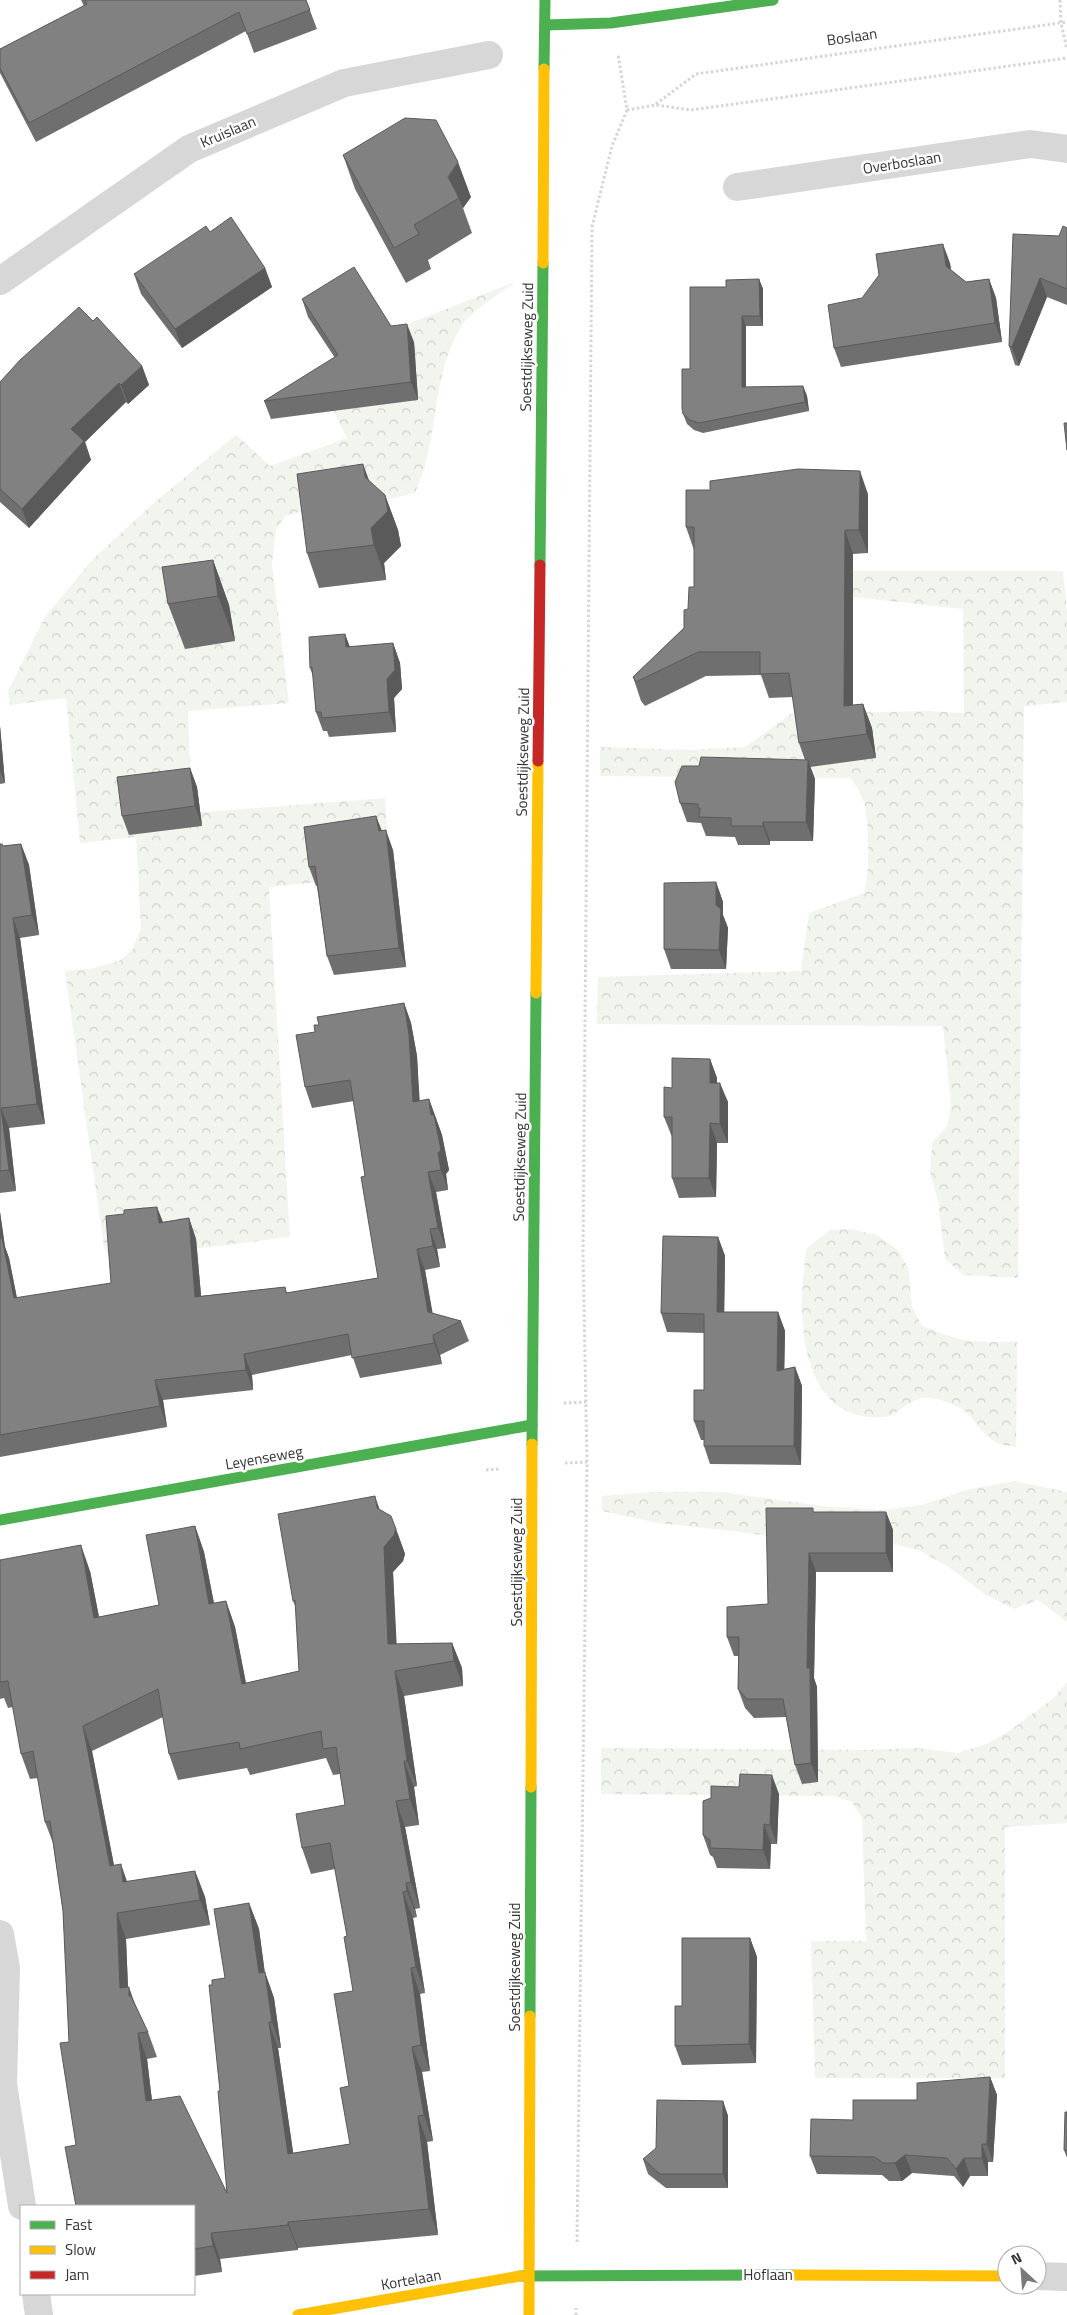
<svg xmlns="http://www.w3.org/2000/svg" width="1067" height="2315" viewBox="0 0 1067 2315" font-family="'Titillium Web',sans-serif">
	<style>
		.forest { fill: url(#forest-crowns) }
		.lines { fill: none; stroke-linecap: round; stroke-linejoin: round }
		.path { stroke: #d6d6d6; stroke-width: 3; stroke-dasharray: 2.5 2.5; stroke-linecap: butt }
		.street { stroke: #d7d7d7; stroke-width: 28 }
		.fast { stroke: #4caf50; stroke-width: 11 }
		.slow { stroke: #ffc107; stroke-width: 11 }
		.jam { stroke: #c62828; stroke-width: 11 }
		.wall { fill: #6f6f6f; fill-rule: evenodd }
		.shaded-wall { fill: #5a5a5a }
		.building { fill: #818181; stroke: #5a5a5a; fill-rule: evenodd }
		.labels { text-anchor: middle; stroke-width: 5; stroke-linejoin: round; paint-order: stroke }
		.street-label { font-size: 15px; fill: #333; stroke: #fff }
	</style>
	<defs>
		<pattern id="forest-crowns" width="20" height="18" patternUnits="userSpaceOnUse" patternTransform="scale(1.25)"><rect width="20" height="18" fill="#f1f5ed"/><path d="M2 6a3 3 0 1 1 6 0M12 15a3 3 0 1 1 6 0" fill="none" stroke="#cfd2cc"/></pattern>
	</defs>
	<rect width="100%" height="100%" fill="#fff"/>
	<g class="forest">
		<path d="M515,282C502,292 470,313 462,325C430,376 440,440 415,493L351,508L310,509L285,516L276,530L272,563L289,703L188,711L192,813L385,798L390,875L269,887L290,1237L110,1259L104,1247L65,971L94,968L119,961L133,949L141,928L136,837L80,843L66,698L10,705L8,691L45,617L92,560L156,501L236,435L270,466L347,438L328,399L367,346L410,323Z"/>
		<path d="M853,571H1063L1067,612V702L1024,706L1018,1278L963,1275L945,1259L938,1201L930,1172L932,1143L948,1125L951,1104L943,1026L597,1024L598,977L801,971L809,913L864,893C870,872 869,828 865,806C862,795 857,787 851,778L600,776V747L689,750L745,747L791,714L928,711L964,713L963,609L853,597Z"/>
		<path d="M850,1229L877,1235L899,1251L909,1270L912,1307L922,1326C958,1341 978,1344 1017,1341L1016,1447C1010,1446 1003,1445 997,1443C982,1435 975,1418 962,1409C955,1405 944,1401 937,1399C910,1392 902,1415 885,1417C796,1424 796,1309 807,1248L830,1230Z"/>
		<path d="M1015,1481L1067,1492V1622L1038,1600L1014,1609L986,1595L950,1568L919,1550L889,1543L860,1550L741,1532L658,1523L602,1511V1496L652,1492H721L822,1506L883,1510L921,1505L970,1489Z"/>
		<path d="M1067,1682V1823L1005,1827V2078H815L811,1941H866L862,1818L852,1802L834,1796L601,1794V1748L862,1750L917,1748L958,1753L989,1743L1012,1729L1055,1697Z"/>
	</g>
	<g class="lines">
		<g class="path">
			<path d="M1060,0L1061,23L1067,49"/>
			<path d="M656,104L696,74L1067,22"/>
			<path d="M627,110L656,105L691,110L1067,58"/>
			<path d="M564,1403L586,1402"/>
			<path d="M565,1463L587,1462"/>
			<path d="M486,1470L499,1469"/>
			<path d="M577,2242L587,1462L583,1252L592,227L612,146L627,110L618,54"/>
			<path d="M576,2315V2308"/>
		</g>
		<g class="street">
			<path d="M737,187L1030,144L1067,149"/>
			<path d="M0,281L189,149L344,83L489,55"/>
			<path d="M0,1934L6,1968L3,2084L22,2206"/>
			<path d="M1037,2276L1067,2277"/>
			<path d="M36,2294L39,2315"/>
		</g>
		<g class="fast">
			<path d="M545,25L611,23L773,0"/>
			<path d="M544,69L545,0"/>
			<path d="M540,565L543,263"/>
			<path d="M532,1444L536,993"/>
			<path d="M0,1520L532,1425"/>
			<path d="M530,2016L531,1787"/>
			<path d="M520,2276L793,2275"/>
		</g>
		<g class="slow">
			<path d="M543,263L544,69"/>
			<path d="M536,993L538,761"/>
			<path d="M531,1787L532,1444"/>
			<path d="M793,2275L1007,2276"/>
			<path d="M298,2315L520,2276"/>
			<path d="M529,2315L530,2016"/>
		</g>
		<path class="jam" d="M538,761L540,565"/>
	</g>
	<g class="wall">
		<path d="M81,0H306L317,29L254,53L246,31L36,142L0,73V49L84,6Z"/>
		<path d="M343,155L471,197L463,208L472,233L428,260L431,269L406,283L355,189Z"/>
		<path d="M1067,228V305L1047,297L1019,366L1015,365L1009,346L1059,236Z"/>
		<path d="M210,232L265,268L272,287L182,348L141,294L134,274Z"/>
		<path d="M950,263L951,270L966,282L989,279L996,298L1002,342L841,367L834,348L862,298Z"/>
		<path d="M759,279L763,289V326H746V387L803,386L807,396L809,411L703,433L694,430L687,424L683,414L690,369L726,287Z"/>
		<path d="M302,299L391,326L414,342L418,400L271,419L264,401L335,358L308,317Z"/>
		<path d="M93,321L142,366L149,385L128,404L126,402L85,442L91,460L29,528L0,502V382Z"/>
		<path d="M370,482L385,495L398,530L401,546L384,563L386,580L319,588L307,553Z"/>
		<path d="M868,494V553L853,554V705L863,704L872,728L876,758L810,767L815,779L813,841H770V845H738L735,837L706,836L701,823L687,822L680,803L699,766L805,760L799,743L793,697L769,698L761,675L706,676L645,706L641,701L633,677L684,628L694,587V550L686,527Z"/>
		<path d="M213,560L229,605L235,641L185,649L168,604Z"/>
		<path d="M345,634L350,647L393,643L400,663L402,689L394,698L396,732L329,737L327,731H323L316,712L313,676L310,668Z"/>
		<path d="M0,726L5,783L0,784Z"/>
		<path d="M190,768L197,787L202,826L129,835L122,816Z"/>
		<path d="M376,816L382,831L393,850L406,967L334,975L327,956L317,886H316L309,867Z"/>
		<path d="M0,844H2L3,846L21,844L29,865L39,935L20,938L45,1124L9,1128L16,1191L0,1193Z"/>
		<path d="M716,882L723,902V915L728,928L726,969H671L664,949Z"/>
		<path d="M404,1003L411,1023L417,1056L419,1101L429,1099L442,1135L449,1170L446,1174L448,1190L436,1192L446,1248L437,1249L440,1267L425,1270L432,1313L461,1321L469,1341L440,1355L442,1364L360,1378L352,1355L252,1375L253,1390L163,1400L167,1427L0,1457V1212L5,1247L9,1258L17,1298L111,1283L163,1222L189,1218L196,1239L201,1296L285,1287L287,1293L378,1278L365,1176L354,1101L312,1108L305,1087L315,1032L319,1025Z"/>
		<path d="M710,1059L717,1078V1083L728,1102V1143H717L716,1197L679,1198L672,1178V1137L664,1117Z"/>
		<path d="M718,1237L725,1256L724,1312H778L785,1331L784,1369L795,1367L802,1386L801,1465L710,1464L704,1446V1440H701L694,1421L704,1390V1333L667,1332L661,1313Z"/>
		<path d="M380,1510L396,1529L405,1554L403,1561L393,1572L396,1644L452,1643L462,1668L463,1686L404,1696L417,1786L414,1787L419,1825L405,1827L420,1908L415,1909L417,1917L413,1918L425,1993L420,1994L430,2071L422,2072L433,2141L427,2142L438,2235L298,2248V2250L220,2259L222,2272L194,2276V2206L76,2145L69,2042L63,1911L53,1843L45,1822L38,1778L30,1779L21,1754L13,1707L8,1708L4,1698L0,1699V1560L90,1571L99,1617L159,1605L195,1526L204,1552L214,1603L226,1601L235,1627L246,1683L299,1671L296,1608L293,1601ZM163,1717L169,1754L178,1780L247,1768L250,1775L326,1758L333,1775L340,1774L345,1805L302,1848L311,1874L335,1869L347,1936L353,1991L349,2086L350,2144L293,2153L278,2048H281L274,1998L265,1973L259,1929L249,1903L225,1978L212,1985L220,2091L227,2193L152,2100L147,2059L157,2057L148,2032L135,2005L128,1987L126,1939L210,1925L205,1897L195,1871L127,1882L114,1865L92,1751Z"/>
		<path d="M814,1512H886L893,1530V1572H816L814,1678L817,1687L818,1782L802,1784L795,1765L786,1717L754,1718L745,1708L738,1689V1656H734L727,1637L768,1604Z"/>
		<path d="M779,1794L777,1844H771L770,1869L717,1868L713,1857L710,1855L703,1835Z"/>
		<path d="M750,1938L757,1957L756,2063L682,2065L675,2046L682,2006Z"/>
		<path d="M990,2077L997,2095L993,2162H988V2176H970L963,2187L954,2176L912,2173L902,2181H889L882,2175L817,2174L810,2156L853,2120Z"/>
		<path d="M723,2101L728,2116V2188H666L648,2174L643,2159Z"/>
		<path d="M1067,2112V2158L1064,2150Z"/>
	</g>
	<g class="shaded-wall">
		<path d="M458,162L471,197L463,208L459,198L448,177Z"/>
		<path d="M943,244L950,263L953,285L946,266Z"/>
		<path d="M265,268L272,287L182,348L175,329Z"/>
		<path d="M1040,278L1047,297L1019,366L1012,347Z"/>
		<path d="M759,279L763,289V326L760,316Z"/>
		<path d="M989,279L996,298L1002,342L995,323Z"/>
		<path d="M742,316L746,326V396L742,387Z"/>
		<path d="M407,324L414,342L418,400L411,382Z"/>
		<path d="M142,366L149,385L128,404L121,385Z"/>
		<path d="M119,383L126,402L85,442L91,460L29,528L22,509L71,429Z"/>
		<path d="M803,386L807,396L809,411L805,402Z"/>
		<path d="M363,464L376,499L365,477Z"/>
		<path d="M860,471L868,494V553L859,530Z"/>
		<path d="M385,495L398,530L401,546L384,563L386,580L374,545L371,528Z"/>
		<path d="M845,530L853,554V730L844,706Z"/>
		<path d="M213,560L229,605L235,641L218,596Z"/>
		<path d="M345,634L352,654L346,647Z"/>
		<path d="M393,643L400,663L402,689L394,698L396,732L389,712L387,679Z"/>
		<path d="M863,704L872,728L876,758L867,734Z"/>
		<path d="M0,726L5,783L0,771Z"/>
		<path d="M808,760L815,779L813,841L806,822Z"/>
		<path d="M190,768L197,787L202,826L195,806Z"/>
		<path d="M376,816L383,835L379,831Z"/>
		<path d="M763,822L770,841V845L763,826Z"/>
		<path d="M386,830L393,850L406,967L399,948Z"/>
		<path d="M21,844L29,865L39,935L32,915Z"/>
		<path d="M716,882L723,902V915L728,928L726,969L719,950L716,905Z"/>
		<path d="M13,918L20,938L45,1124L37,1104Z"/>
		<path d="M404,1003L411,1023L417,1056L421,1122L413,1102Z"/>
		<path d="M710,1059L717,1078V1102L710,1083Z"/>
		<path d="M720,1083L728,1102V1143L720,1124Z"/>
		<path d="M429,1099L442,1135L449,1170L446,1174L448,1190L441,1170Z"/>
		<path d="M1,1108L9,1128L16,1191L9,1170Z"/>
		<path d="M710,1123L717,1143L716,1197L709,1178Z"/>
		<path d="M428,1172L436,1192L446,1248L438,1228Z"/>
		<path d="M157,1207L165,1227L159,1223Z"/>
		<path d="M0,1212L5,1247L9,1258L21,1319L14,1298L0,1240Z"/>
		<path d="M189,1218L196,1239L203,1317L195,1297Z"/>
		<path d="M430,1229L437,1249L440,1267L433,1246Z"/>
		<path d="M718,1237L725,1256L724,1331L717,1312Z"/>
		<path d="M417,1249L425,1270L436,1332L428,1312Z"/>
		<path d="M778,1312L785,1331L784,1389L777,1371Z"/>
		<path d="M433,1335L440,1355L442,1364L434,1343Z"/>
		<path d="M244,1354L252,1375L253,1390L246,1370Z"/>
		<path d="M795,1367L802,1386L801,1465L794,1446Z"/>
		<path d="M155,1380L163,1400L167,1427L160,1406Z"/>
		<path d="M375,1496L384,1522L377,1508Z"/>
		<path d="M886,1512L893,1530V1572L886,1553Z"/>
		<path d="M195,1526L204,1552L219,1630L209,1604Z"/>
		<path d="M396,1529L405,1554L403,1561L393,1572L398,1670L388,1644L384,1547Z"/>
		<path d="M81,1545L90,1571L104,1643L94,1618Z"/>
		<path d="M809,1553L816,1572L814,1678L817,1687L818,1782L811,1763L807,1668Z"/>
		<path d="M226,1601L235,1627L251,1710L242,1684Z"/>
		<path d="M452,1643L462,1668L463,1686L454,1661Z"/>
		<path d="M395,1671L404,1696L417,1786L407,1761Z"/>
		<path d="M83,1726L92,1751L119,1892L110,1866Z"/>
		<path d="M404,1761L414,1787L419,1825L410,1799Z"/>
		<path d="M772,1775L779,1794L777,1844L770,1825Z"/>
		<path d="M396,1801L405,1827L420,1908L411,1882Z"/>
		<path d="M764,1824L771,1844L770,1869L763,1850Z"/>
		<path d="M121,1864L130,1890L123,1882Z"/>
		<path d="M195,1871L205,1897L210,1925L200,1900Z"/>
		<path d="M406,1883L415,1909L417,1917L407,1891Z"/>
		<path d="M403,1892L413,1918L425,1993L416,1967Z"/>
		<path d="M249,1903L259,1929L268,1999L259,1973Z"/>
		<path d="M117,1913L126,1939L129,2014L120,1988Z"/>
		<path d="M750,1938L757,1957L756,2063L749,2044Z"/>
		<path d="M411,1968L420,1994L430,2071L421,2045Z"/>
		<path d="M265,1972L274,1998L281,2048L272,2022Z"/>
		<path d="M129,1987L138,2013L129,1996Z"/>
		<path d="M269,2022L278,2048L297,2179L288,2154Z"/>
		<path d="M138,2033L147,2059L155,2127L146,2101Z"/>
		<path d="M412,2047L422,2072L433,2141L424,2115Z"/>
		<path d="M990,2077L997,2095L993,2162L987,2144Z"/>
		<path d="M723,2101L728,2116V2188L723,2174Z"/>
		<path d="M418,2116L427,2142L438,2235L429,2209Z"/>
		<path d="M982,2144L988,2162V2176L982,2158Z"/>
		<path d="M905,2155L912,2173L902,2181L895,2163Z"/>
		<path d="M964,2158L970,2176L963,2187L956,2169Z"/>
		<path d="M288,2222L298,2248V2250L288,2225Z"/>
		<path d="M211,2233L220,2259L222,2272L213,2246Z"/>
	</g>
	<g class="building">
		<path d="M85,0H306L310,10L247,34L239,12L29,123L0,68V49L87,4Z"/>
		<path d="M405,118L436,120L458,162L448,177L459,198L414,225L419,234L394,248L343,155Z"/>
		<path d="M231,217L265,268L175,329L134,274L206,226L210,232Z"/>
		<path d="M1063,226L1067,228V289L1040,278L1012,347L1009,346L1013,234L1059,236Z"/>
		<path d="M943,244L946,266L966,282L989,279L995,323L834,348L828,305L862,298L879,275L876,254Z"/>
		<path d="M354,267L391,326L407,324L411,382L264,401L338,355L302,299Z"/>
		<path d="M759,279L760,316H742V387L803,386L805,402L699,423L690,420L683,414L682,408V369H690V287H726V280Z"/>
		<path d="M79,307L93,321L97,317L142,366L121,385L119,383L71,429L84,441L22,509L0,489V382L20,360Z"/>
		<path d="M1064,423H1067V450Z"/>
		<path d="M363,464L365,477L385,495L388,511L371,528L374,545L307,553L297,474Z"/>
		<path d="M798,469L860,471L859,530H845L844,706L863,704L867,734L799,743L789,673L760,674V652H698L636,682L633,677L684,628V610L688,609L689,587H694V527H686V490H710V481Z"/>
		<path d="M213,560L218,596L168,604L162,567Z"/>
		<path d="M345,634L346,647L393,643L395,670L387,679L389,712L322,718L321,712H316L312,667L310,668L309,637Z"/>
		<path d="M701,757L808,760L806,822H763V826H731V818L699,817L700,808H698V804L680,803L675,782L682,766H699Z"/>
		<path d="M190,768L195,806L122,816L117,777Z"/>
		<path d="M376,816L379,831L386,830L399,948L327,956L315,866L309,867L304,827Z"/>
		<path d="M0,844H2L3,846L21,844L32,915L13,918L37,1104L1,1108L9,1170L0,1171Z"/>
		<path d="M716,882V905L721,909L719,950L664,949V883Z"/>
		<path d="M404,1003L409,1035L413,1102L429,1099L431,1115H434L441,1150L438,1153L441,1170L428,1172L438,1228L430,1229L433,1246L417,1249L428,1312L461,1321L433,1335L434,1343L352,1358L348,1334L244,1354L246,1370L155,1380L160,1406L0,1435V1238H2L14,1298L111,1283L106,1216L124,1214V1210L157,1207L159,1223L189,1218L195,1297L285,1287L286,1293L378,1278L361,1177L365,1176L350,1080L305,1087L296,1035L315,1032L314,1025H319L317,1017Z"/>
		<path d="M672,1058L710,1059V1083H720V1124L710,1123L709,1178H672V1117H664V1087L672,1088Z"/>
		<path d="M663,1236L718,1237L717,1312H778L777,1371L795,1367L794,1446H704V1421H694V1390H704V1314L661,1313Z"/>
		<path d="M375,1496L377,1508L391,1516L396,1529L394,1535L384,1547L388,1644L452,1643L454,1661L395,1671L407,1761H404L410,1799L396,1801L411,1882L406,1883L407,1891L403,1892L416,1967L411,1968L421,2045L412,2047L424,2115L418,2116L429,2209L288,2222V2225L211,2233L213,2246L194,2249V2206H76L65,2147L76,2145L60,2043L69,2042L63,1911L50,1821L45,1822L33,1751L21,1754L8,1681L0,1682V1560L81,1545L94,1618L159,1605L146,1535L195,1526L209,1604L226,1601L242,1684L299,1671L295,1600L293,1601L278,1514ZM158,1689L169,1754L239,1742L240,1749L321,1731L323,1749L336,1747L345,1805L296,1814L302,1848L330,1843L347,1936L344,1937L353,1991L334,1994L349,2086L340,2088L350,2144L288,2154L269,2022H272L265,1972L259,1973L249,1903L214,1909L225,1978L212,1980V1985H209L220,2091H218L227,2193L180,2096L146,2101L138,2033L148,2032L131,1996H129V1987L120,1988L117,1913L200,1900L195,1871L123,1882L121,1864L110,1866L83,1726Z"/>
		<path d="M766,1508H813V1512H886V1553H809L807,1668H810L811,1763L795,1765L783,1699H747L738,1689L739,1637H727V1607L768,1604Z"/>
		<path d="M740,1774L772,1775L770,1825L764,1824L763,1850L710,1848V1840L703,1835V1801L711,1798V1786L739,1787Z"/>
		<path d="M682,1938H750L749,2044L675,2046V2006H682Z"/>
		<path d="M990,2077L987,2144H982V2158H964L956,2169L947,2158L905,2155L895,2163H883L875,2157L810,2156L811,2119L853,2120V2100H917V2083Z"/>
		<path d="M657,2100L723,2101V2174H660L643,2159L656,2148Z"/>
		<path d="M1065,2112H1067V2150H1064Z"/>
	</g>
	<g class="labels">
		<g class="street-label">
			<text transform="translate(852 37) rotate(-8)" y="5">Boslaan</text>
			<text transform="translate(228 132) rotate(-23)" y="5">Kruislaan</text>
			<text transform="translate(902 163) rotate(-9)" y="5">Overboslaan</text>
			<text transform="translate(527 347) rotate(-89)" y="5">Soestdijkseweg Zuid</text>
			<text transform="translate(523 752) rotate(-89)" y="5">Soestdijkseweg Zuid</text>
			<text transform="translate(520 1157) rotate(-89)" y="5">Soestdijkseweg Zuid</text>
			<text transform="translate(264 1458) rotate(-10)" y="5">Leyenseweg</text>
			<text transform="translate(517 1562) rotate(-90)" y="5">Soestdijkseweg Zuid</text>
			<text transform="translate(515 1967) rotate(-90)" y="5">Soestdijkseweg Zuid</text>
			<text x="768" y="2280">Hoflaan</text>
			<text transform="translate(411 2280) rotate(-10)" y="5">Kortelaan</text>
		</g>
	</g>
	<rect x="20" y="2205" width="175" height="90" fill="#ffffff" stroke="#adadad"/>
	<rect x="30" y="2221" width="25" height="8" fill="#4caf50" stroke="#adadad"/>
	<text x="65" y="2230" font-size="15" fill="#333333">Fast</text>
	<rect x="30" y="2246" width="25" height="8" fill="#ffc107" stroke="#adadad"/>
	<text x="65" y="2255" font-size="15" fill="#333333">Slow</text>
	<rect x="30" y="2271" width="25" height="8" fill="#c62828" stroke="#adadad"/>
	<text x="65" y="2280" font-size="15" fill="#333333">Jam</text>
	<g transform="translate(1022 2270) rotate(334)"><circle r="24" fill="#ffffff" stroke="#adadad"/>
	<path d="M0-4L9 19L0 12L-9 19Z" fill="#7a7a7a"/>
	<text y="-8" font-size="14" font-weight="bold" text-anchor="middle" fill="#333333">N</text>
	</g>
</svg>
